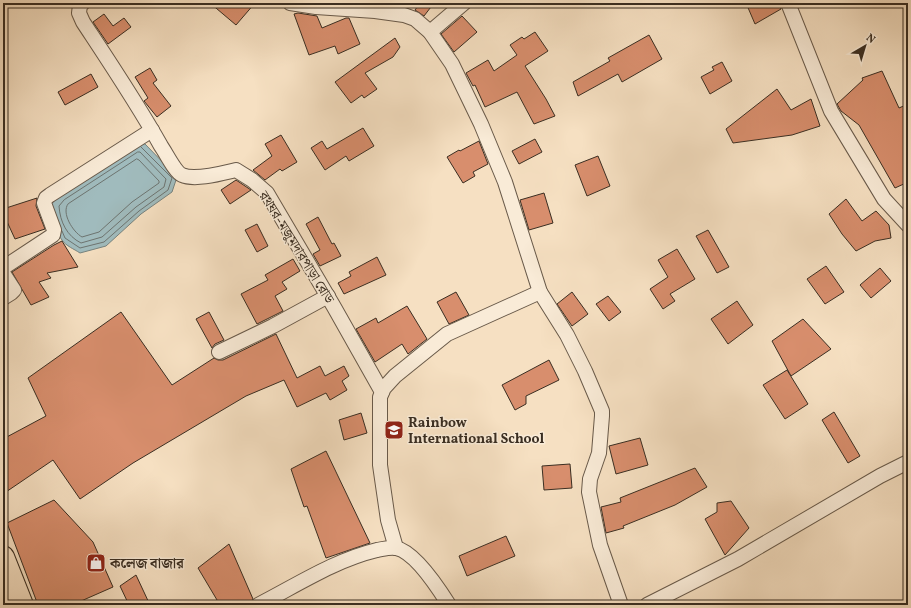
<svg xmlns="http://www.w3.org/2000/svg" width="911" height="608" viewBox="0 0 911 608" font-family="Vollkorn,'Noto Serif Bengali',serif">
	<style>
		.water { fill: #a0bbbd; stroke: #77837f }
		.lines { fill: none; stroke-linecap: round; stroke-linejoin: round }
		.shore { stroke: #6d7470; stroke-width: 1 }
		.building { fill: #d88e6d; stroke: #3a2e22 }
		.street-casing { stroke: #695a4a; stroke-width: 16 }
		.highway-casing { stroke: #3a2e22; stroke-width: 24 }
		.street { stroke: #f9ebd7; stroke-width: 14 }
		.highway { stroke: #f6e0c2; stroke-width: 22 }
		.labels { text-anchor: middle; stroke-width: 3; stroke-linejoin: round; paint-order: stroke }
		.street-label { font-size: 14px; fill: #3a2e22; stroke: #f9ebd7 }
		.poi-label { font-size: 14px; font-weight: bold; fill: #3a2e22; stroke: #f9ebd7; text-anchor: start }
	</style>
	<rect width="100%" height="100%" fill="#f6e0c2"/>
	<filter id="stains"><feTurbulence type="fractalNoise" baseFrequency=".005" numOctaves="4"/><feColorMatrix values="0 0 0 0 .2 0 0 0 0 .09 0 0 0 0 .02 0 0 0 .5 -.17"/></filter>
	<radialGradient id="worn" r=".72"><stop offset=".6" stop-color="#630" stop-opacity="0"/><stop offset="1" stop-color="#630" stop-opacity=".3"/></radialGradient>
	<path class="water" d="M137,142L145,144L177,177L172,192L141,214L106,246L80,253C74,249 66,246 62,240C54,230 51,216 49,204Z"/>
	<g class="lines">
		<g class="shore">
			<path d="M138,152H140L166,179L164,187L136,207L102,237L81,243C67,236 60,222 59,206L64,200Z"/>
			<path d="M137,159L139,160L159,181V183L132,202L99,232L82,237C73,232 61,213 68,204Z"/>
			<path d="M62,231L65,238L80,248L104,242L139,211L168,190L172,178L141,147"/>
		</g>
	</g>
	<g class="building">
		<path d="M210,3H255L236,25Z"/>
		<path d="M420,3H434L424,16L415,10Z"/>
		<path d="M746,3H780L781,9L755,24Z"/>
		<path d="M298,13L317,16L322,28L346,18H349L360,44L338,54L335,46L309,55L294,14Z"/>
		<path d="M104,14L113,26L124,18L131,27L108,44L93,22Z"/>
		<path d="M462,16L477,32L454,52L441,34Z"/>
		<path d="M535,32L548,51L525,66L546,99L555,116L534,124L517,92L485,107L475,85L473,86L466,73L488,60L494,71L517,55L510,45L522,37L524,39Z"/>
		<path d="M649,35L662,59L622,82L618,74L578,96L573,82L610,61L608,58Z"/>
		<path d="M395,38L400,47L393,57L365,73L377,89L364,98L362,95L351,103L335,82Z"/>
		<path d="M722,62L732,81L710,94L701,77L714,70L712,67Z"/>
		<path d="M150,68L157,80L153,83L171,106L157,117L144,101L148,98L135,77Z"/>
		<path d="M882,71L899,108L908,104V182L895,188L859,125L841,111L837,104L863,80L862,78Z"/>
		<path d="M91,74L98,87L65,105L58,92Z"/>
		<path d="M777,89L791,110L811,99L820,126L792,135L733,143L726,129Z"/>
		<path d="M363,128L374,146L349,161L346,156L325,170L311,148L322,141L327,149Z"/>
		<path d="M281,135L297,162L282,171L280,169L265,180L253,170L272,156L265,144Z"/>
		<path d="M535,139L542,152L519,164L512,151Z"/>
		<path d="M479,141L488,164L473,172L475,176L463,183L447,157L459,150L460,151Z"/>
		<path d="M598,156L610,186L587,196L575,165Z"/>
		<path d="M236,180L251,190L230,204L221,190Z"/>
		<path d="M544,193L553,223L529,230L520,200Z"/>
		<path d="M37,198L36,206L45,229L15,239L3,213V209Z"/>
		<path d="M846,199L862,221L876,211L889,225L891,238L875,241L856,251L842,234L829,214Z"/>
		<path d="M318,217L332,244L334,243L341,256L320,266L313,254L320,250L306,224Z"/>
		<path d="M257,224L268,246L257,252L245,230Z"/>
		<path d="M708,230L729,267L717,273L696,236Z"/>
		<path d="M62,241L78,267L47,273L51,278L39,282L49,297L31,305L12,272L54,245Z"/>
		<path d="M677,249L695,279L670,294L675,301L663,309L650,289L668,277L658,260Z"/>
		<path d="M377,257L386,275L344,294L338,283L351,276L349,272Z"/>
		<path d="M293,259L300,271L282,282L287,289L275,296L283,311L257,324L241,294L268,280L265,275Z"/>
		<path d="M826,266L844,292L825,304L807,279Z"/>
		<path d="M880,268L891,281L871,298L860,285Z"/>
		<path d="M456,292L469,315L449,324L437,302Z"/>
		<path d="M572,292L588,314L572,326L557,304Z"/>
		<path d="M608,296L621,312L609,321L596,304Z"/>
		<path d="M737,301L753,325L728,344L711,319Z"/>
		<path d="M407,306L427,339L408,354L402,344L375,362L356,329L376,318L378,323Z"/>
		<path d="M121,312L172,385L214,358L218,360H223L276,334L297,378L320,366L325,376L344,366L349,376L342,381L347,390L330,400L326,393L297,407L284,380L246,396L133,463L80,499L53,460L3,494V439L46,416L28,378Z"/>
		<path d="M209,312L224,340L215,344L212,348L196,319Z"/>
		<path d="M803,319L831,349L791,376L772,341Z"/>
		<path d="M549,360L559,380L526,396V404L515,410L502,385Z"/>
		<path d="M787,370L808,404L785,419L763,385Z"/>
		<path d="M834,412L860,456L848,463L822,420Z"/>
		<path d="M361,413L367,433L344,440L339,420Z"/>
		<path d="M640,438L648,465L616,474L609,446Z"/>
		<path d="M326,451L370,543L326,558L307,506L304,507L291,469Z"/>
		<path d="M570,464L572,488L544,490L542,466Z"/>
		<path d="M695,468L707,487L675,505L623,526L624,528L606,533L601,507L621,502L620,498Z"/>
		<path d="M54,500L93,542L113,587L72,605H38L7,523Z"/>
		<path d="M731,501L749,528L725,555L705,519L717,512V503Z"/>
		<path d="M506,536L515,556L467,576L459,556Z"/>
		<path d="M229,544L253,599L250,605H220L198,568Z"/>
		<path d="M136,575L150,605H129L120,586Z"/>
	</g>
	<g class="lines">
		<g class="street-casing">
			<g id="street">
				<path d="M83,3L80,5L79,13L83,22C110,63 137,103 161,146C166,153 175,172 182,175C195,181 223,173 236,170L252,180L267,193L334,307L382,392"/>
				<path d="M290,3L316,7L375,11L404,15L415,19L430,32L452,64L481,124L505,182L540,292L567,335L585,371L602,411V416L599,453L590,479L589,492L600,545L621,605"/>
				<path d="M788,3L831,111L884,199L908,225"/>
				<path d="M430,32L464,3"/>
				<path d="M3,268L53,235L54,230L44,203L46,198L50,195L152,130"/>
				<path d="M3,273L14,290L11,293L3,298"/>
				<path d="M219,352L273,326L328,296"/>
				<path d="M396,548L388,520L380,465V397L384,388L395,376L447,334L540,292"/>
				<path d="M258,605C297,585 335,560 377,550C383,549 390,547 396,548C415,552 439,589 449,605"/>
				<path d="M647,605L738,559L880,476L908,462"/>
			</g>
		</g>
		<g class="highway-casing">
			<path id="highway" d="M3,557L22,605"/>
		</g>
		<use href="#street" class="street"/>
		<use href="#highway" class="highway"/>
	</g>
	<defs>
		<g id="school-square" transform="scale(1)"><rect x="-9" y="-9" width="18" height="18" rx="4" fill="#8f2418" stroke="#f9ebd7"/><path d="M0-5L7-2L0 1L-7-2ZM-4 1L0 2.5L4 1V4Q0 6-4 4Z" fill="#fff"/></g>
		<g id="shop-square" transform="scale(1)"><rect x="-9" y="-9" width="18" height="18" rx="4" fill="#8f2418" stroke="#f9ebd7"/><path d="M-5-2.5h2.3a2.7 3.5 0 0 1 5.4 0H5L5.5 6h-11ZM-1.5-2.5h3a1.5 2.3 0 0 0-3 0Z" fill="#fff"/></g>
	</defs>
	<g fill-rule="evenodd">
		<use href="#school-square" x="394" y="430"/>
		<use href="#shop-square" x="96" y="563"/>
	</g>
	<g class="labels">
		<g class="street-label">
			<text transform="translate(297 247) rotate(58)" y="5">রথঘর-মজুমদারপাড়া রোড</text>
		</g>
		<g class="poi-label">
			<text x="408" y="427">Rainbow<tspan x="408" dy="16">International School</tspan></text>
			<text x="110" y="568">কলেজ বাজার</text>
		</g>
	</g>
	<rect width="911" height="608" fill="none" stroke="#f6e0c2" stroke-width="16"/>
	<rect x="4" y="4" width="903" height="600" fill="none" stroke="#3a2e22" stroke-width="2"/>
	<rect x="8" y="8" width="895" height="592" fill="none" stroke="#3a2e22"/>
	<g transform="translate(865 46) rotate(38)" stroke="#f9ebd7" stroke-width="3" paint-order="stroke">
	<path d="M0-3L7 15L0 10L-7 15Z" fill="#3a2e22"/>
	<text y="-6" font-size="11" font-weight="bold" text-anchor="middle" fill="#3a2e22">N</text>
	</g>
	<rect width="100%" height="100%" filter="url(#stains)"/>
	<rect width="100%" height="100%" fill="url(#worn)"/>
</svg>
